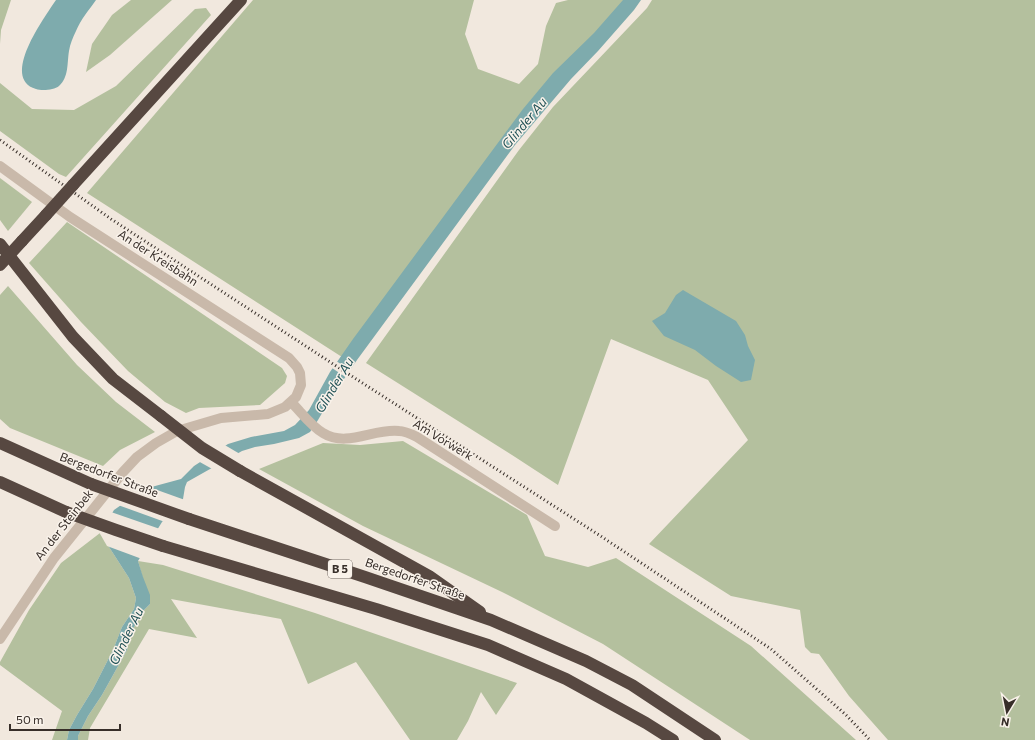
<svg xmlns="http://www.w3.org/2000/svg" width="1035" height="740" viewBox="0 0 1035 740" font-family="Commissioner,sans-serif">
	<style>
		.green { fill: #b4c09e }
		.water { fill: #7eabad }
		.pier { fill: #f1e8de }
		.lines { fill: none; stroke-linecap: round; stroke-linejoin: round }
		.street { stroke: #c9b9aa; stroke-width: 10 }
		.highway { stroke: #574841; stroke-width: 12 }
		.rail { stroke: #372e29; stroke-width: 3; stroke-dasharray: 1 3; stroke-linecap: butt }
		.highway-bridge { stroke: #574841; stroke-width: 12 }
		.labels { text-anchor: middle; stroke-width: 3; stroke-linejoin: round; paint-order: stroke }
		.shield { fill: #f9f2ea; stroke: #716963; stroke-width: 1 }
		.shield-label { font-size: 11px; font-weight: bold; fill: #372e29 }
		.street-label { font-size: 12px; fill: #372e29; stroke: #f9f2ea }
		.water-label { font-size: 13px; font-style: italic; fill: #215257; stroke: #f9f2ea }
	</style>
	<rect width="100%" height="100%" fill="#f1e8de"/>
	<g class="green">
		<path d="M0,0H11L1,30L0,44Z"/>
		<path d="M131,0H172L110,55L86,72L92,44L112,15Z"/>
		<path d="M253,0H474L465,34L478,69L519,84L538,64L546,26L556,3L568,0H632L571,59L342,357L87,193Z"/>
		<path d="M652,0H1035V740H888L849,696L819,654L811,653L805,647L800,610L731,596L649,544L748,440L708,380L611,339L558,485L512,455L366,363L519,150L553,107L647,8Z"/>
		<path d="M206,8L211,15L66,177L59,174L0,131V83L32,109L74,110L116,86L195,9Z"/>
		<path d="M0,178L32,202L8,231L0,220Z"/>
		<path d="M67,222L282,368L287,376L285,383L260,405L199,408L186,413L165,402L128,371L81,322L29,263Z"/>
		<path d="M8,286L77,365L116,402L155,432L120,450L103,466L10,428L0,419V295Z"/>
		<path d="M403,441L527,515L545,556L588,567L616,558L751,646L856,740H750L603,644L502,592L363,526L259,469L323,443L360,445Z"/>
		<path d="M100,533L129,578L136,598L134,609L122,627L113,650L93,689L77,715L69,730L67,740H52L62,711L0,665V662L29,610L61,563Z"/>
		<path d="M138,561L163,565L315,613L517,683L496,715L481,692L468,721L457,740H410L356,662L308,684L281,619L171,599L197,638L149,629L90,728L88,740H78V736L88,716L102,695L127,650L131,632L144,610L150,604Z"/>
	</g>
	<g class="water">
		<path d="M56,0H96C89,10 81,19 76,31C73,37 70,44 69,51C67,63 69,77 59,86C54,90 42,91 36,89C0,78 44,18 56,0Z"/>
		<path d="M623,0H641L634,10L598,51L571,79L515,145L357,360L331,398L318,420L310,432L299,438L274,444L255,447L242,451L187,482L185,487L183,499L162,522L138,561L143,577L150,595V604L144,610L131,632L127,650L102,695L88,716L78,736V740H67L69,730L77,715L93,689L113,650L122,627L134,609L136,598L129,578L100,533L114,510L144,489L181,479L194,466L228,444L251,437L284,431L295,425L309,410L330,372L353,339L523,109L553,73L594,33Z"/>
		<path d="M683,290L736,321L745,335L748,346L755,360L751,380L741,382L716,366L695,350L664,336L652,321L665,313L676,295Z"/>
	</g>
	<g class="pier">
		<path d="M336,361L352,371L347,378L332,368Z"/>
		<path d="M223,444L240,454L214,470L198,461Z"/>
		<path d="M146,486L185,500L165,522L118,505Z"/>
		<path d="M111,512L160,529L142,559L107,546L99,532Z"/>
	</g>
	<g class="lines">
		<g class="street">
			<path d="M0,166L70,217L289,358L297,367L300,373L301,385L296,397L285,407L268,414L221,418L177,431L156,443L137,457L123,472L54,558L0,639"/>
			<path d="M292,403C301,412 311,426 323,433C347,448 374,428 399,431C405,431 411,434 417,437L555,526"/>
		</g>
		<g class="highway">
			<path d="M73,185L241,0"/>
			<path d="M22,241L46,215"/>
			<path d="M0,244L73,337L113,379L161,416"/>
			<path d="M0,443L91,484"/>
			<path d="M240,471L429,576L480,612"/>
			<path d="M0,482L66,512"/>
			<path d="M189,519L365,577L491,620L586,661L632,685L715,740"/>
			<path d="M163,546L376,609L488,645L566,679L646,723L673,740"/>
		</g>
		<path class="rail" d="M0,140L111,219L350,375L599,535L771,649L845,714L870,740"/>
		<g class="highway-bridge">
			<path d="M46,215L73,185"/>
			<path d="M0,265L22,241"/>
			<path d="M161,416L202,448L240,471"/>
			<path d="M91,484L189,519"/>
			<path d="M66,512L116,530L163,546"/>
		</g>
	</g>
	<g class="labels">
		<rect class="shield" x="328" y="560" width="24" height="18" rx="3"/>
		<g class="shield-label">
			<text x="340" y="573">B 5</text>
		</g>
		<g class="street-label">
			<text transform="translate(158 258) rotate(33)" y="4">An der Kreisbahn</text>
			<text transform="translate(443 440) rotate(31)" y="4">Am Vorwerk</text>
			<text transform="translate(109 475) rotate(21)" y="4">Bergedorfer Straße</text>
			<text transform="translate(64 525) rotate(-52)" y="4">An der Steinbek</text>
			<text transform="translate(415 579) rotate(19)" y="4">Bergedorfer Straße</text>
		</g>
		<g class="water-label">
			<text transform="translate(524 123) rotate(-50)" y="5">Glinder Au</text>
			<text transform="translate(334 385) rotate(-59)" y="5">Glinder Au</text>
			<text transform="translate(126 636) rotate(-64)" y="5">Glinder Au</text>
		</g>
	</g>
	<g transform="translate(1007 712) rotate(190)" stroke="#f9f2ea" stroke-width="3" paint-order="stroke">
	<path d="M0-3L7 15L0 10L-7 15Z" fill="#372e29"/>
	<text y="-6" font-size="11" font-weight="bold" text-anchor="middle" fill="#372e29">N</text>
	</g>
	<path d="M10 724v6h110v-6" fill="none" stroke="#372e29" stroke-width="2"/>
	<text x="16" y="724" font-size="12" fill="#372e29" stroke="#f9f2ea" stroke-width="3" paint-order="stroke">50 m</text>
</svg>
